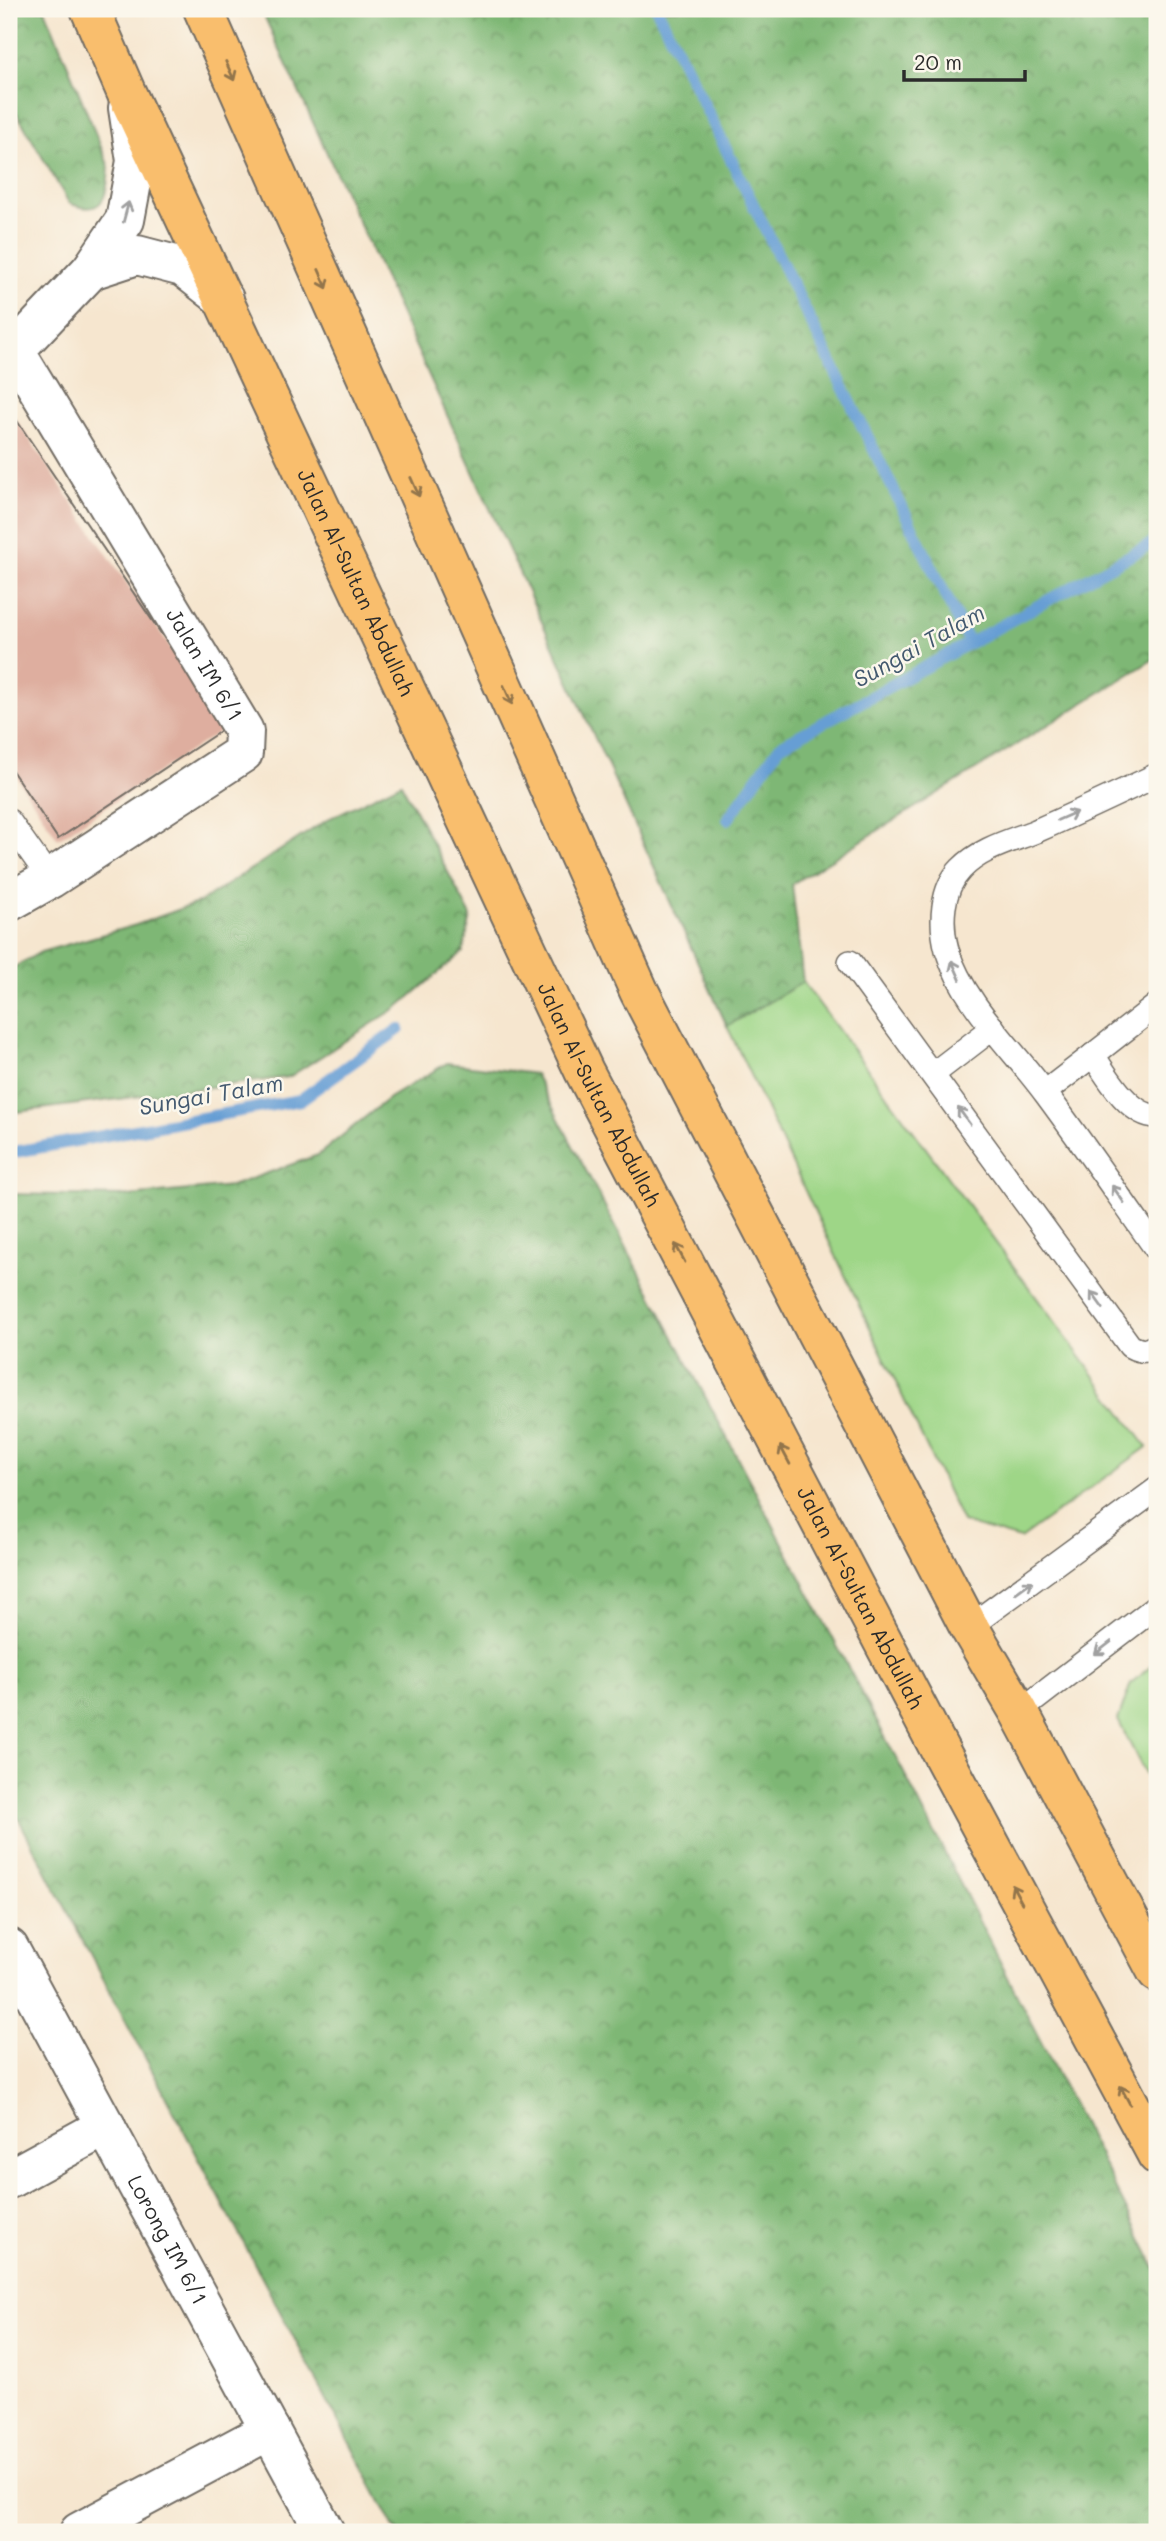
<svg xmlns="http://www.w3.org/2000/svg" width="1166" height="2541" viewBox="0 0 1166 2541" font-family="Mali,sans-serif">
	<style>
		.green { fill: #9ed687; stroke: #648059; stroke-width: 2 }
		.forest { fill: url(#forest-crowns); stroke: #547150; stroke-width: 2 }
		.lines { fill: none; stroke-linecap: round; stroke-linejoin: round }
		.stream { stroke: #669ed4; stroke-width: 12 }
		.building { fill: #deae9f }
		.service-casing { stroke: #726c64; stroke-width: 26 }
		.minor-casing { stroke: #726c64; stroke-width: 42 }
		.primary-casing { stroke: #726c64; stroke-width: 42 }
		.service { stroke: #fff; stroke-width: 23 }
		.minor { stroke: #fff; stroke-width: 38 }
		.primary { stroke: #f9be6d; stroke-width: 38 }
		.oneway { stroke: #92744c }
		.oneway2 { stroke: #a0a0a0 }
		.labels { text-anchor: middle; stroke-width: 5; stroke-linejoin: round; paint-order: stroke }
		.street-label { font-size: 21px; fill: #2b2b2b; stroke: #fbf7ec }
		.water-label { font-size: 23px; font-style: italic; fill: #43596f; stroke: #fbf7ec }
	</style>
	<defs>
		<pattern id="forest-crowns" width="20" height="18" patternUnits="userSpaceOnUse" patternTransform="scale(1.75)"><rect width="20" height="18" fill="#7eb774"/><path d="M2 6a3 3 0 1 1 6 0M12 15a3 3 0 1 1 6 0" fill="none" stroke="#67955f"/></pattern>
	</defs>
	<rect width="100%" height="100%" fill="#fbf7ec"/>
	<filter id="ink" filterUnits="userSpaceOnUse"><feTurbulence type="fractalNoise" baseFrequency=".0143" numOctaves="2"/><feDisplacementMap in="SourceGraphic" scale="14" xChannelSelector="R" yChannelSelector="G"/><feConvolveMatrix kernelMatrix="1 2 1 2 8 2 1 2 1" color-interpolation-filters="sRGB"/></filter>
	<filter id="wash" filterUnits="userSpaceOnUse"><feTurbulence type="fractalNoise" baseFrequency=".00686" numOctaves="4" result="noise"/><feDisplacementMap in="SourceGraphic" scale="28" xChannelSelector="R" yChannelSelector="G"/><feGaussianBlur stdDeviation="1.57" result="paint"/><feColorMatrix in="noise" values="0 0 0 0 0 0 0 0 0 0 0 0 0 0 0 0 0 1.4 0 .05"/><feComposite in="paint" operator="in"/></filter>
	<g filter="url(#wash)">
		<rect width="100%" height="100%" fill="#f6e6cf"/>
		<g class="green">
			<path d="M803,982L1147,1447L1020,1539L962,1522L727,1026Z"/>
			<path d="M1157,1661V1797L1118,1720L1131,1683Z"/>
		</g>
		<g class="forest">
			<path d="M9,9H45L109,167C107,196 104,218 69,203L9,100Z"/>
			<path d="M261,9H1157V657L792,884L803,982L727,1026Z"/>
			<path d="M401,783L471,916L463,952L398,1007L289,1077L9,1113V970L41,952L136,925L200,902L330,818Z"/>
			<path d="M447,1063L535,1074L904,1773L1157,2270V2532H397L9,1801V1194L128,1196L231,1186L318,1155L389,1098Z"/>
		</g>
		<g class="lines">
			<g class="stream">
				<path d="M657,9L969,643"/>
				<path d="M728,819L780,746L1157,541"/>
				<path d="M9,1153L300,1100L399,1029"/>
			</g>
		</g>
		<g id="blocks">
			<path class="building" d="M9,409L225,728L58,839L9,766Z"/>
		</g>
	</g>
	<g filter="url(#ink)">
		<use href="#blocks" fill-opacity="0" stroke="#726c64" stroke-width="2"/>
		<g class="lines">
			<g class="service-casing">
				<g id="service">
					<path d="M1157,775C1117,794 1077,813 1036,831C1011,841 981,848 961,869C941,889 940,924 947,950C963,1003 1013,1049 1046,1094C1084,1145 1120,1198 1157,1250"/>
					<path d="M9,821L50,879"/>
					<path d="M850,962L1130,1346C1141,1352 1147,1352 1157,1345"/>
					<path d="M1157,1005L1093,1055C1106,1075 1130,1117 1157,1116"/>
					<path d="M933,1074L993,1028"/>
					<path d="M1045,1092L1093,1055"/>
					<path d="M969,1627L1157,1489"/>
					<path d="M1019,1712L1157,1606"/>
				</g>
			</g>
			<g class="minor-casing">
				<g id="minor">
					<path d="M91,270L137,255L183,267L224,299"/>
					<path id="s1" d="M9,341L244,731L243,753L50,879L9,902"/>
					<path d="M15,350L91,270L125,220L136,161L128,108"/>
					<path id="s2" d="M9,1948L325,2532"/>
					<path d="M9,2179L106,2126"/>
					<path d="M79,2532L270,2430"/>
				</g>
			</g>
			<g class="primary-casing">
				<g id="primary">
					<path id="s3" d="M90,9L126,92L584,1071L944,1758L1157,2155"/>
					<path d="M203,9L639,991L969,1627L1019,1712L1157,1972"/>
				</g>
			</g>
			<use href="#service" class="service"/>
			<use href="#minor" class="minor"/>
			<use href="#primary" class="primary"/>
		</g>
		<defs><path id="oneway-shaft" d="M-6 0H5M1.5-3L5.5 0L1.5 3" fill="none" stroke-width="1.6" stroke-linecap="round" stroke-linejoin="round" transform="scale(1.75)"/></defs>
		<g class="oneway">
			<use href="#oneway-shaft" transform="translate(230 71) rotate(66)"/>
			<use href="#oneway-shaft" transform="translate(323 279) rotate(66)"/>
			<use href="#oneway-shaft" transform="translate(415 487) rotate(66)"/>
			<use href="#oneway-shaft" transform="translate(508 695) rotate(66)"/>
			<use href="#oneway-shaft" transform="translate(680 1253) rotate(-118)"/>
			<use href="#oneway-shaft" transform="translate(785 1455) rotate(-118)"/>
			<use href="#oneway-shaft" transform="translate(1017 1894) rotate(-118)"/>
			<use href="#oneway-shaft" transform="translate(1125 2095) rotate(-118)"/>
		</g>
		<g class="oneway2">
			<use href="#oneway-shaft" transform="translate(126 212) rotate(-75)"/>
			<use href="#oneway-shaft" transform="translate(1067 816) rotate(-24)"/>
			<use href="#oneway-shaft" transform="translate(956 970) rotate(-114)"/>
			<use href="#oneway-shaft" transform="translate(964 1116) rotate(-126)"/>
			<use href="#oneway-shaft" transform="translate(1118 1194) rotate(-125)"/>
			<use href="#oneway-shaft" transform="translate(1097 1300) rotate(-126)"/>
			<use href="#oneway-shaft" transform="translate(1024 1587) rotate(-36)"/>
			<use href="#oneway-shaft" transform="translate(1103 1648) rotate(142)"/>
		</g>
	</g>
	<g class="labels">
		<g class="street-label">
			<text dy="7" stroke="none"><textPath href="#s3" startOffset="632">Jalan Al-Sultan Abdullah</textPath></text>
			<text dy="7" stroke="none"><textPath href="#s1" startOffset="378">Jalan IM 6/1</textPath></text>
			<text dy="7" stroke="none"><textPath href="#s3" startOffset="1199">Jalan Al-Sultan Abdullah</textPath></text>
			<text dy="7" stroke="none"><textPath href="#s3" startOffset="1766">Jalan Al-Sultan Abdullah</textPath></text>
			<text dy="7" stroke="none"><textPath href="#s2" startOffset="332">Lorong IM 6/1</textPath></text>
		</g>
		<g class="water-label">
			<text transform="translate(919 646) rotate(-29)" y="8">Sungai Talam</text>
			<text transform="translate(211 1095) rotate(-10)" y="8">Sungai Talam</text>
		</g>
	</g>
	<rect width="1166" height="2541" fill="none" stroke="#fbf7ec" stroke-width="35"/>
	<path d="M904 70v10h121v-10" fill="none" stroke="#2b2b2b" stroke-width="3.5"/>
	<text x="914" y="70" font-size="21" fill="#2b2b2b" stroke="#fbf7ec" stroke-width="5" paint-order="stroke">20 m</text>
</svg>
